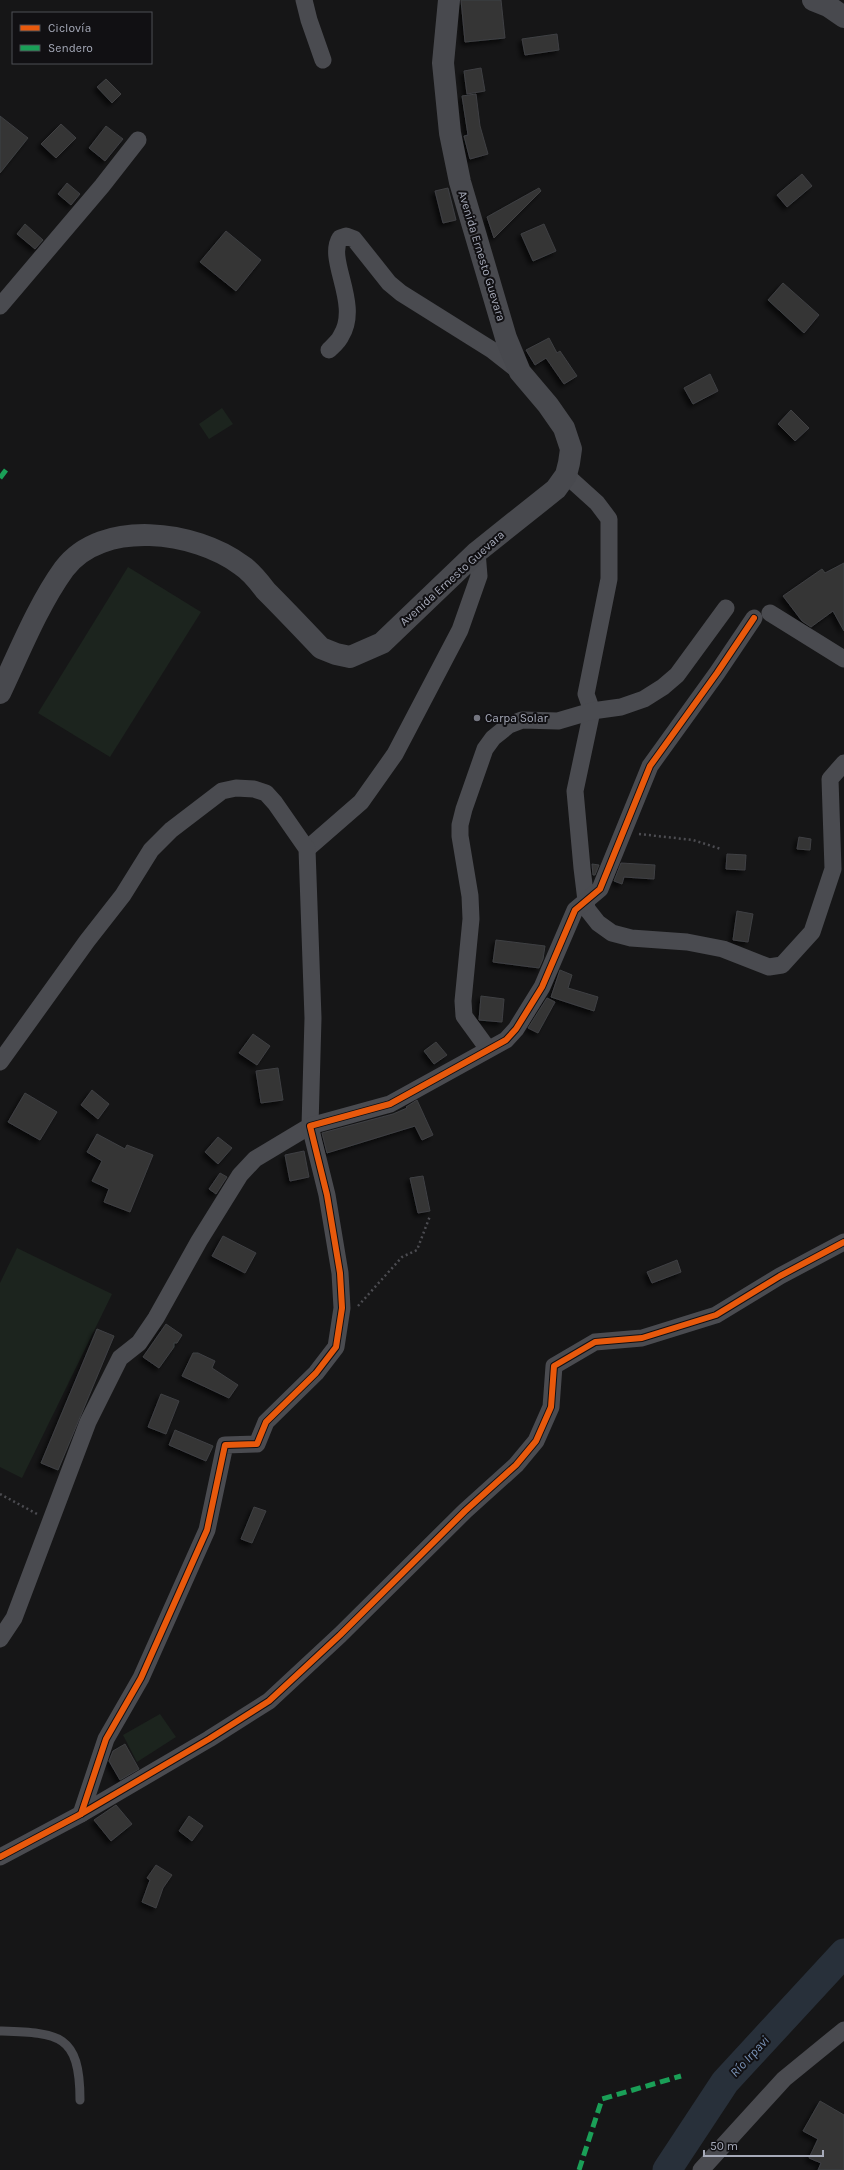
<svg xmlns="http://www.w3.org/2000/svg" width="844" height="2170" viewBox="0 0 844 2170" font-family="Karla,sans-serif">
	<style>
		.green { fill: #1c241e }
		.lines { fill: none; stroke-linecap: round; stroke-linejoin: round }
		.river { stroke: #28303a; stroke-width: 29 }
		.building { fill: #343436; stroke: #3f4043; filter: url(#shadow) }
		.path { stroke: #4c4c51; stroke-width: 2.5; stroke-dasharray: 2 3; stroke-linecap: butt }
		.service { stroke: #4a4b50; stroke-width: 9 }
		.minor { stroke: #4a4b50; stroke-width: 17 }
		.secondary { stroke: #48494e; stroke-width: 22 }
		.quiet { stroke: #1a9f57; stroke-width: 5; stroke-dasharray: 10 5; stroke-linecap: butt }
		.cycleway-casing { stroke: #111013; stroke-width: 8 }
		.cycleway { stroke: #e8590c; stroke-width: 6 }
		.poi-dot { fill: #747680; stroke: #111013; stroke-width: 1.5 }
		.labels { text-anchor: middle; stroke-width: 4; stroke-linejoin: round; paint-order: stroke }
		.street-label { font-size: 12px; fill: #a6aab9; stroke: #111013 }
		.poi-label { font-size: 12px; fill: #a6aab9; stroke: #111013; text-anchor: start }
		.water-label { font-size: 13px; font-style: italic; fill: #7a94b8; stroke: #111013 }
	</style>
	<defs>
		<filter id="shadow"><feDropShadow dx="-3.5" dy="3.5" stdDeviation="2" flood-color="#0009"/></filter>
	</defs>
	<rect width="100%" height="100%" fill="#161617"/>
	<g class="green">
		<path d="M222,408L233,424L209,439L199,424Z"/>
		<path d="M128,567L201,612L110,757L38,713Z"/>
		<path d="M17,1248L112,1294L22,1478L0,1467V1283Z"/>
		<path d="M160,1714L176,1737L137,1762L123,1735Z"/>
	</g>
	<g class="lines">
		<path class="river" d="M667,2170L725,2082L844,1953"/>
	</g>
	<g class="building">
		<path d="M461,0H501L505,38L465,42Z"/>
		<path d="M557,34L559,50L525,55L522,39Z"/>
		<path d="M481,68L485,91L467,94L464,71Z"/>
		<path d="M106,79L121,94L112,103L97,87Z"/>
		<path d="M476,94L480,126L488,154L470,159L464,136L468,135L462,96Z"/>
		<path d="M0,116L28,138L0,173Z"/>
		<path d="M61,124L76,138L56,158L41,144Z"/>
		<path d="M106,126L123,139L105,161L89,148Z"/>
		<path d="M802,174L812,186L787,207L777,195Z"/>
		<path d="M67,183L80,194L71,205L58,194Z"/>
		<path d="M448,188L456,220L443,223L435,191Z"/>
		<path d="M539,188L541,191L494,238L487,217Z"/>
		<path d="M25,224L43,240L35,249L17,234Z"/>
		<path d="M544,224L556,251L533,261L521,234Z"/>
		<path d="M226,231L261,260L236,291L200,262Z"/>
		<path d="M783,283L819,315L804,333L768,300Z"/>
		<path d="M549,338L557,353L560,351L577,376L564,384L546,358L535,365L526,350Z"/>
		<path d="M710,374L718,391L693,404L684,388Z"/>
		<path d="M791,410L809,428L795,441L778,424Z"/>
		<path d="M844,563V631L833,611L811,627L802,621L783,596L822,569L825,573Z"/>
		<path d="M799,837L811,839L810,850L797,849Z"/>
		<path d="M727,854L746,855L745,870L726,869Z"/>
		<path d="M621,863L655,865L654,879L624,877L622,884L614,881Z"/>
		<path d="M592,864L599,865L595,875H593Z"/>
		<path d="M737,911L753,914L748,942L733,940Z"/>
		<path d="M496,940L545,946L543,959L539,968L493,962Z"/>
		<path d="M560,970L572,975L568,988L598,997L594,1011L551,997Z"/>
		<path d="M481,996L504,999L502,1022L479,1020Z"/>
		<path d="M547,998L555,1002L538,1033L528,1028Z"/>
		<path d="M253,1034L270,1046L257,1065L239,1053Z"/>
		<path d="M436,1042L447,1055L434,1064L424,1051Z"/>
		<path d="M278,1068L283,1100L261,1103L256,1071Z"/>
		<path d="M92,1090L109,1104L98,1119L81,1105Z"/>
		<path d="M25,1093L57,1112L40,1140L8,1122Z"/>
		<path d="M417,1100L433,1135L422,1140L415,1126L327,1153L322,1133L393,1114L407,1108L406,1107Z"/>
		<path d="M97,1134L125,1149L127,1145L153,1155L130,1212L104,1202L109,1189L92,1181L102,1161L87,1152Z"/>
		<path d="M218,1137L232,1148L218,1164L205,1152Z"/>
		<path d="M304,1151L309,1177L290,1181L285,1155Z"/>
		<path d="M220,1173L227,1177L216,1194L209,1189Z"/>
		<path d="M423,1176L430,1211L418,1213L410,1178Z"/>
		<path d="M223,1236L256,1253L245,1273L212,1256Z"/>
		<path d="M677,1260L681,1272L652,1283L647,1272Z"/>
		<path d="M166,1324L182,1335L177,1343H174V1347L159,1368L143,1357Z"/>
		<path d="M97,1329L114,1336L58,1470L41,1463Z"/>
		<path d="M193,1353H198L215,1361L212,1368L238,1385L229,1398L182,1376Z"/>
		<path d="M161,1394L179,1401L166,1434L148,1427Z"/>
		<path d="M175,1430L213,1446L206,1461L169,1445Z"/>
		<path d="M254,1507L266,1511L252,1543L241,1539Z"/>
		<path d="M125,1744L139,1769L120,1780L109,1761L113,1751Z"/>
		<path d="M116,1805L132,1824L111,1841L94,1820Z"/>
		<path d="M189,1816L203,1826L192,1841L179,1831Z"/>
		<path d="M156,1865L172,1875L163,1888L156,1908L142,1902L150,1880L147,1878Z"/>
		<path d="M820,2101L844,2115V2170H818L821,2163L809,2158L818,2139L803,2131Z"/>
	</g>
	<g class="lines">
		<g class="path">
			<path d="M639,834L693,840L721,849"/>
			<path d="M358,1306L402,1257L417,1250L430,1216"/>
			<path d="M0,1494L37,1514"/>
		</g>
		<path class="service" d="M0,2031C58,2033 80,2033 80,2100"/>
		<g class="minor">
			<path d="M304,0L309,20L323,60"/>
			<path d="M0,306L102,186L138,140"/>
			<path d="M329,350C333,346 339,341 341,336C361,304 326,260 340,238L346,236L354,239L389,283L401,293L492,350L520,372"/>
			<path d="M566,475L597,503L609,519V579L586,694L592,711L575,791L582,868L587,909L598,923L612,933L631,938L687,942L723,949L769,967L782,965L812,932L833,869L830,779L844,763"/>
			<path d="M770,613L844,659"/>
			<path d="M307,849L361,802L395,754L460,630L479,576L477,552"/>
			<path d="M488,1049L464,1016L463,1001L471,919L470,896L460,836V825L464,809L485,749L493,738L509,725L522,720L558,721L592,711L621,707L644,699L663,687L677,675L726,608"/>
			<path d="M0,1062L87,941L123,895L151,850L171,830L222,791L236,788L254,789L266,793L275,803L307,849L313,1018L310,1126L255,1159L240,1175L199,1241L156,1318L139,1343L120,1358L88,1422L14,1618L0,1639"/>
			<path d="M81,1814L106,1739L141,1678L207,1530L225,1445L257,1444L266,1422L316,1373L336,1347L342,1308L340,1273L327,1195L310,1126L390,1104L506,1040L516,1029L542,987L575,910L600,889L650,766L717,673L754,618"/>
			<path d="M0,1857L81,1814L209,1739L269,1701L340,1635L465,1511L516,1465L536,1441L551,1407L554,1366L595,1342L642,1338L716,1315L780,1276L844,1242"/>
			<path d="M701,2170L784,2079L844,2030"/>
		</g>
		<g class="secondary">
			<path d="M813,0L828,6L844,17"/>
			<path d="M0,693C19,653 38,605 64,569C102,518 196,531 241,565C251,571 259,582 266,591C285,610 303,629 321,648L336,654L350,657L382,643L477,552L556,489L566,475L569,463L571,449L564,428L548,405L520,372L506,338L460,182L450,133L443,63L449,0"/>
		</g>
		<g class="quiet">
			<path d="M0,478L9,466"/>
			<path d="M579,2170L602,2099L681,2076"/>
		</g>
		<g class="cycleway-casing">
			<g id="cycleway">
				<path d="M81,1814L106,1739L141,1678L207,1530L225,1445L257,1444L266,1422L316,1373L336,1347L342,1308L340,1273L327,1195L310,1126L390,1104L506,1040L516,1029L542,987L575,910L600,889L650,766L717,673L754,618"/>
				<path d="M0,1857L81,1814L209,1739L269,1701L340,1635L465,1511L516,1465L536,1441L551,1407L554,1366L595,1342L642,1338L716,1315L780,1276L844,1242"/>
			</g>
		</g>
		<use href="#cycleway" class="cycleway"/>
	</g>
	<circle class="poi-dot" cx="477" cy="718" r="4"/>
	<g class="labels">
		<g class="street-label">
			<text transform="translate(482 256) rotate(73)" y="4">Avenida Ernesto Guevara</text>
			<text transform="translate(452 578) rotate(-42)" y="4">Avenida Ernesto Guevara</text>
		</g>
		<g class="poi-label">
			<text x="485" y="722">Carpa Solar</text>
		</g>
		<g class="water-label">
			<text transform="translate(749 2056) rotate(-47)" y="5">Río Irpavi</text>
		</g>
	</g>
	<rect x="12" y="12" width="140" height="52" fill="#111013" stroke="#4d4e55"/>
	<rect x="20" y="25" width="20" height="6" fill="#e8590c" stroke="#4d4e55"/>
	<text x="48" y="32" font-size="12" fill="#a6aab9">Ciclovía</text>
	<rect x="20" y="45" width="20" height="6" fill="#1a9f57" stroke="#4d4e55"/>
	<text x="48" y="52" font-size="12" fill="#a6aab9">Sendero</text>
	<path d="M704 2150v6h119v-6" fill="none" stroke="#a6aab9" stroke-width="2"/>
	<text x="710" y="2150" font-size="12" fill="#a6aab9" stroke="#111013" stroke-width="3" paint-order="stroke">50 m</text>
</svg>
